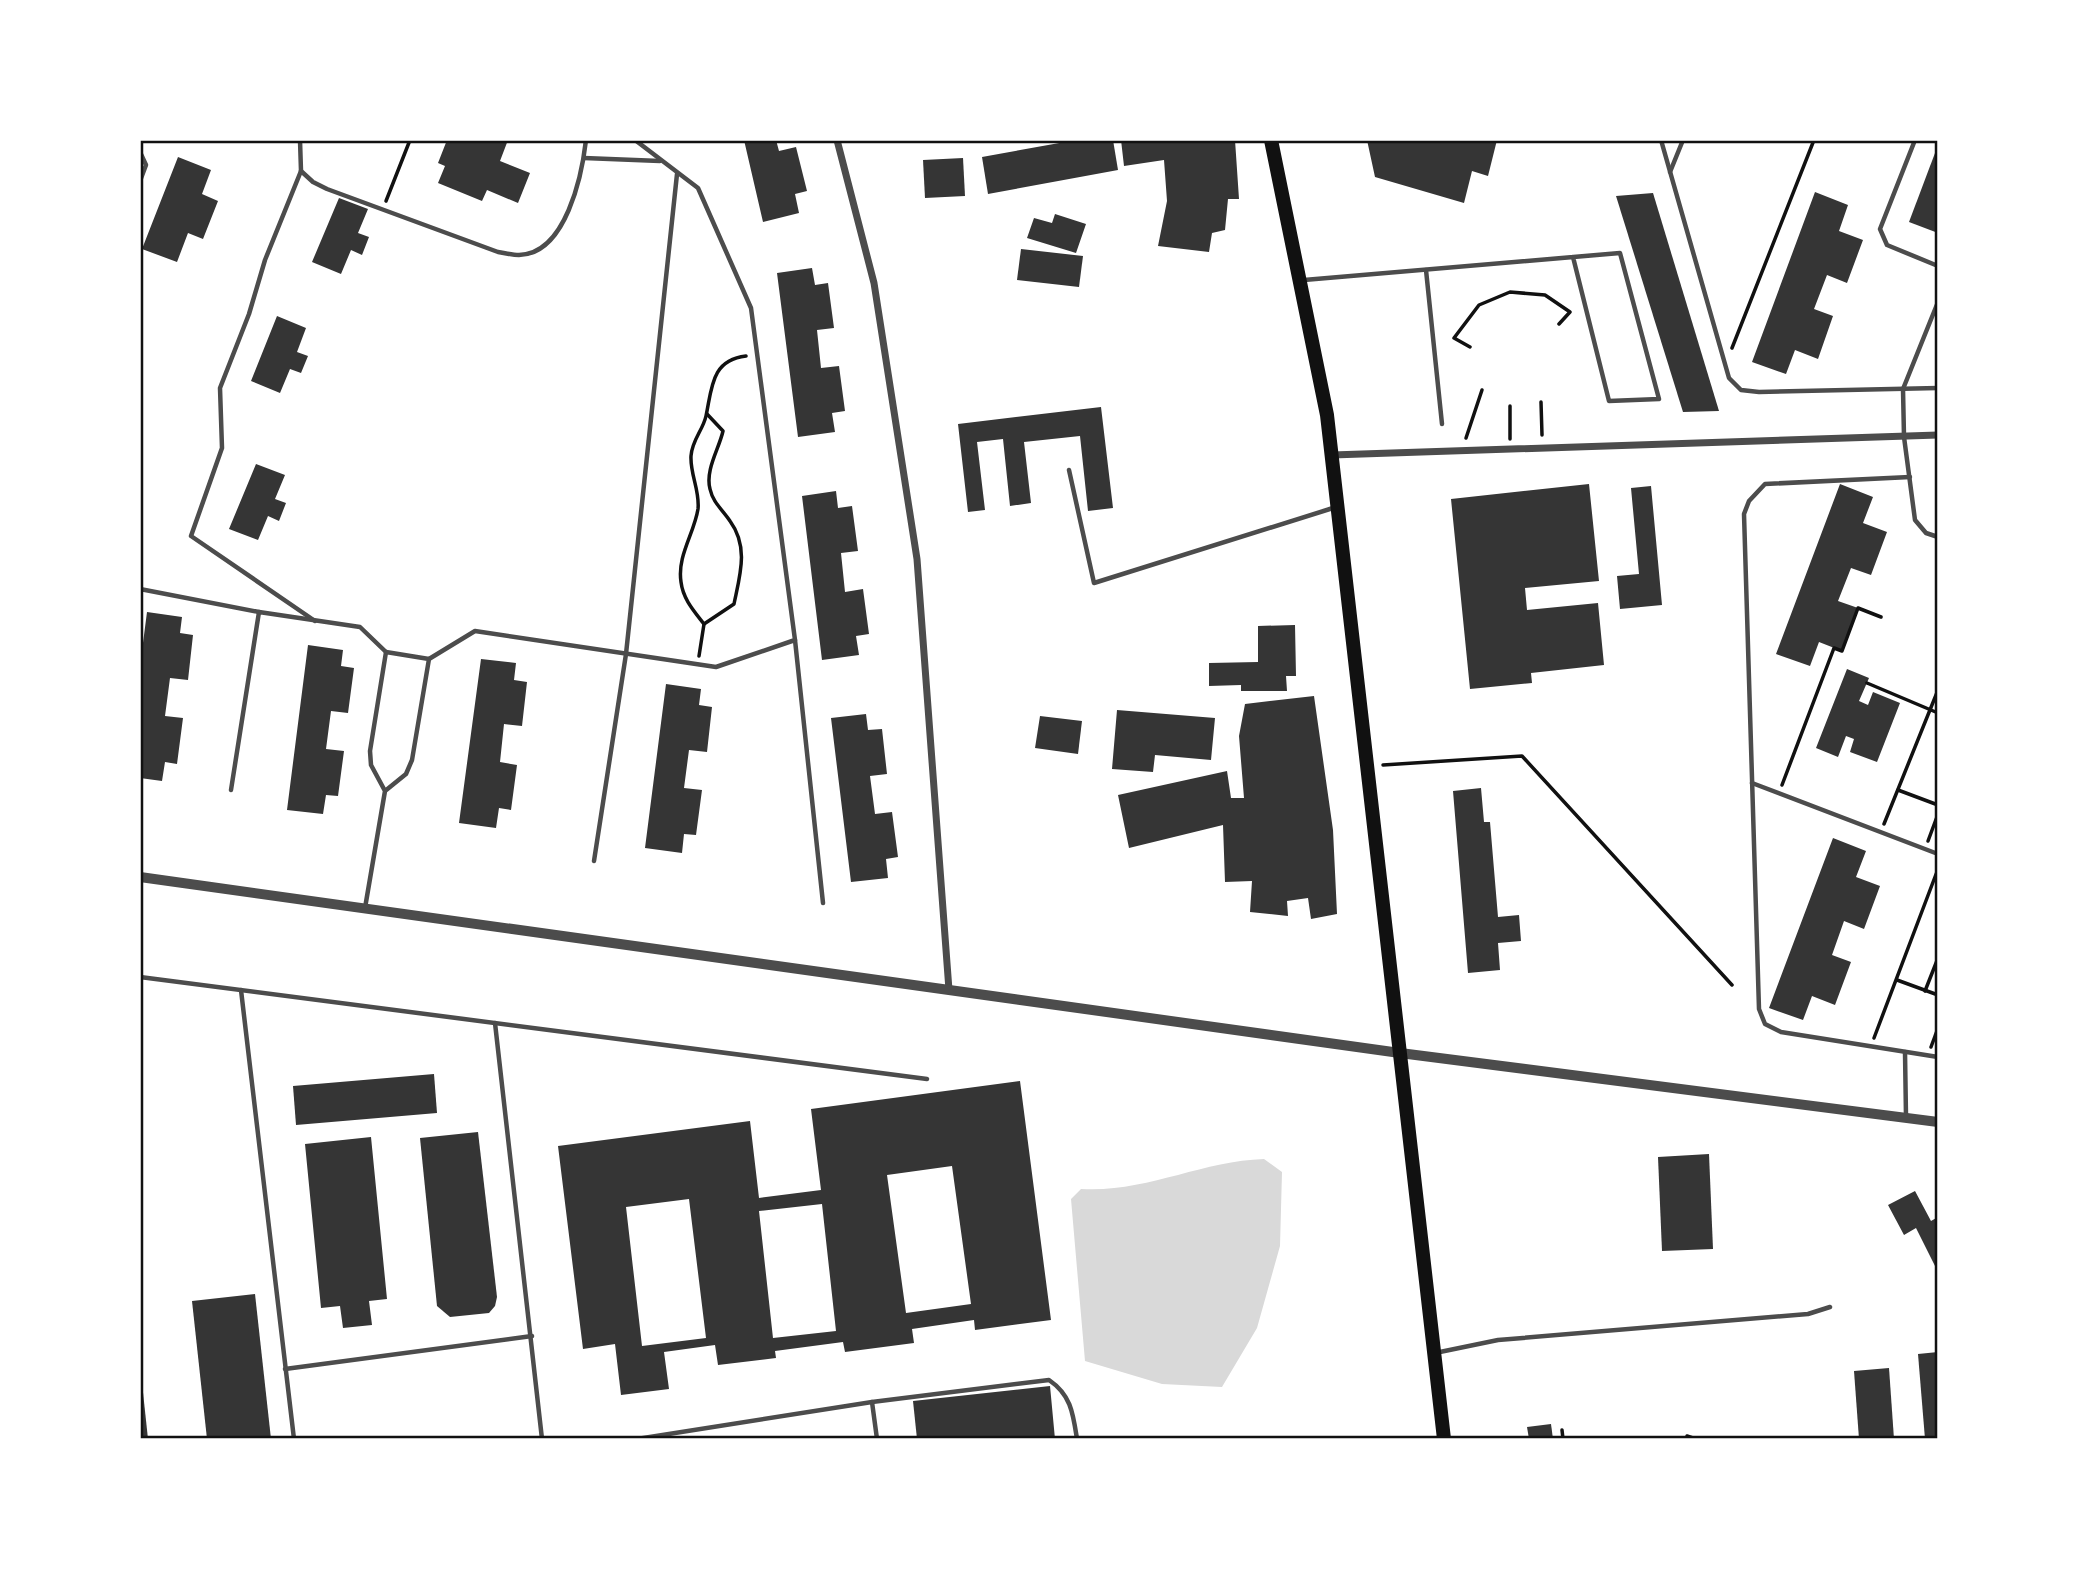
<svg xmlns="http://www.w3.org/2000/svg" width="2078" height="1579" viewBox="0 0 2078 1579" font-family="'Golos Text',sans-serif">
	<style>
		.water { fill: #d9d9d9 }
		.building { fill: #353535; fill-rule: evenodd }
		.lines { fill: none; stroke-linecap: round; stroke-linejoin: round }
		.path { stroke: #111; stroke-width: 3.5 }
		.service { stroke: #4c4c4c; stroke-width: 4.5 }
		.minor { stroke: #4c4c4c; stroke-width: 7 }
		.tertiary { stroke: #4c4c4c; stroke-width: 10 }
		.primary { stroke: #111; stroke-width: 14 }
		.neatline { fill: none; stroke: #111; stroke-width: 2.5 }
	</style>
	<rect width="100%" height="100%" fill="#fff"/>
	<path class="water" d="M1264,1159L1282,1172L1280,1246L1257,1328L1222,1387L1162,1384L1085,1361L1071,1199L1081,1189C1145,1193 1201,1161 1264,1159Z"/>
	<g class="building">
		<path d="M447,140H508L500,161L530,173L518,203L487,190L482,201L438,183L445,166L438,163Z"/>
		<path d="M744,140H776L779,151L796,147L807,191L795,194L799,213L763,222Z"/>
		<path d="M1076,140H1113L1118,170L988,194L982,157Z"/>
		<path d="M1121,140H1235L1239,199H1228L1225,230L1212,233L1209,252L1158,246L1167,201L1164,160L1124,166Z"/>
		<path d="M1367,140H1497L1488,176L1472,171L1464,203L1375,177Z"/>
		<path d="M1938,145V233L1909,222Z"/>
		<path d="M178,157L211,170L202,194L218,201L203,239L188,233L177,262L142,249Z"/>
		<path d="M963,158L965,196L925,198L923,160Z"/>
		<path d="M1815,192L1848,205L1839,231L1863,240L1847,283L1827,275L1814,309L1833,316L1818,359L1795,350L1786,374L1752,362Z"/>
		<path d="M1653,193L1719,411L1683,412L1616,196Z"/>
		<path d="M339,198L368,209L358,233L369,237L362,255L351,250L341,274L312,262Z"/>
		<path d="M1055,214L1086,224L1076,253L1027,238L1034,218L1052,223Z"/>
		<path d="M1021,249L1083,256L1079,287L1017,280Z"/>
		<path d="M812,268L815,285L828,283L834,328L817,330L821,368L839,366L845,411L832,413L835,432L798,437L777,273Z"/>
		<path d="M277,316L306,328L297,352L308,356L301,373L290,369L280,393L251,381Z"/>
		<path d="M1101,407L1113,508L1088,511L1080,436L1024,442L1031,503L1010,506L1003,439L977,442L985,510L968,512L958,424Z"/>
		<path d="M256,464L285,475L275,499L286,503L279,521L268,516L258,540L229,529Z"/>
		<path d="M1589,484L1599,581L1525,588L1527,610L1598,603L1604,665L1531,673L1532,683L1470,689L1451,499Z"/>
		<path d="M1840,484L1873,497L1863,523L1887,532L1871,575L1851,568L1838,601L1858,608L1842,651L1819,642L1810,666L1776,654Z"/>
		<path d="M1651,486L1662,605L1620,609L1617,576L1639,574L1631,488Z"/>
		<path d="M836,491L838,508L852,506L858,551L841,553L845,592L863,589L869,634L856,636L859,655L822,660L802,496Z"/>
		<path d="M147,612L182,617L180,633L193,635L188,680L170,678L165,716L183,718L177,764L165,762L162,781L140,778V666Z"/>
		<path d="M1295,625L1296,676H1286L1287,691H1241V685L1209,686V663L1258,662V626Z"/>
		<path d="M308,645L343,650L341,666L354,668L348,713L331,711L326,749L344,751L338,796L326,795L323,814L287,810Z"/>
		<path d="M481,659L516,663L514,680L527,682L522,726L504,724L500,762L517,765L511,810L499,808L496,828L459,823Z"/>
		<path d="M1847,669L1869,678L1859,701L1868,705L1873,692L1900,703L1877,762L1850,752L1854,739L1846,736L1838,757L1816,748Z"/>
		<path d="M666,684L701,689L699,705L712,707L707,752L689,750L684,788L702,790L696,835L684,834L682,853L645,848Z"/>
		<path d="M1314,696L1333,830L1337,914L1311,919L1308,898L1287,901L1288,916L1250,912L1252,881L1225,882L1223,825L1129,848L1118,795L1227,771L1231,798H1244L1239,736L1245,704Z"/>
		<path d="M1117,710L1215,718L1211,760L1155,755L1153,772L1112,769Z"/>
		<path d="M866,714L868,730L882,729L887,774L870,776L875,814L892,812L898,857L886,859L888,878L851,882L831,718Z"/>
		<path d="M1040,716L1082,721L1078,754L1035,748Z"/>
		<path d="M1481,788L1484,822H1490L1498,917L1519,915L1521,941L1498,943L1500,970L1468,973L1453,791Z"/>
		<path d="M1833,838L1866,851L1856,877L1880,886L1864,929L1844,921L1832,955L1851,962L1835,1005L1812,996L1803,1020L1769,1008Z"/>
		<path d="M434,1074L437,1113L296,1125L293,1086Z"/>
		<path d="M1020,1081L1051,1320L975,1330L974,1320L912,1329L914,1343L845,1352L843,1342L775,1351L776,1358L718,1365L715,1345L664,1352L669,1389L621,1395L615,1344L583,1349L558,1146L750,1121L759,1198L821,1190L811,1109ZM952,1166L971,1304L906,1313L887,1175ZM689,1199L706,1338L642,1346L626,1207ZM822,1204L836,1331L773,1338L759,1211Z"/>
		<path d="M478,1132L497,1297L495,1306L489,1313L450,1317L437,1306L420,1138Z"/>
		<path d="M371,1137L387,1299L369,1301L372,1325L343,1328L340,1306L321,1308L305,1144Z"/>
		<path d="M1709,1154L1713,1249L1662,1251L1658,1157Z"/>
		<path d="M1915,1191L1931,1221L1938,1217V1272L1916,1228L1904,1235L1888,1205Z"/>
		<path d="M255,1294L271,1439H207L192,1301Z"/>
		<path d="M1938,1352V1439H1925L1918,1354Z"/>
		<path d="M1889,1368L1894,1439H1859L1854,1371Z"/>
		<path d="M140,1383H142L148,1439H140Z"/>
		<path d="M1050,1386L1055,1439H917L913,1401Z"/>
		<path d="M1551,1424L1553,1439H1529L1527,1427Z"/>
	</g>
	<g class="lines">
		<g class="path">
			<path d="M386,201L410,140"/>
			<path d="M1470,347L1454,338L1479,305L1510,292L1545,295L1570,312L1559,324"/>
			<path d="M1732,348L1814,140"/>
			<path d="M1541,402L1542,435"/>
			<path d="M1510,406V439"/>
			<path d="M1466,438L1482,390"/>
			<path d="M704,624L734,604C740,575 749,547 730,521C723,510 713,503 710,489C705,470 719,449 723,431L707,414"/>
			<path d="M699,656L704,624C694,611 683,599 681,582C677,556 694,534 698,509C700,491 690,474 691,456C692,440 703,430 706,416C712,388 711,360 746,356"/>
			<path d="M1867,683L1938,713"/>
			<path d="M1383,765L1522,756L1732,985"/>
			<path d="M1782,785L1834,648L1842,651L1858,608L1881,617"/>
			<path d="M1898,790L1938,805"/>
			<path d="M1884,824L1938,690"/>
			<path d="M1928,841L1938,814"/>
			<path d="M1897,980L1938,995"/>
			<path d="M1925,991L1938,958"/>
			<path d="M1874,1038L1938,869"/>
			<path d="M1931,1047L1938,1028"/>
			<path d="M1562,1430L1563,1439"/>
			<path d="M1687,1436L1696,1439"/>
		</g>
		<g class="service">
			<path d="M300,140L301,171L265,260L249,314L220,388L222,448L191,536L315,621"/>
			<path d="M1661,140L1729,378L1741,390L1759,392L1938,388"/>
			<path d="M1915,140L1880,229L1887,245L1938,266"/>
			<path d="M140,152L146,165L140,181"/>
			<path d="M584,158L660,161"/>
			<path d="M301,171L313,182L327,189L498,252C505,253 512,255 519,255C566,254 582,175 586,140"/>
			<path d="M1670,172L1683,140"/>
			<path d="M1426,270L1442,424"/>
			<path d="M1304,280L1620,253L1659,399L1609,401L1573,257"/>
			<path d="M1938,302L1903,389L1904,437L1915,520L1926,533L1938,537"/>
			<path d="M1069,470L1094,583L1333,508"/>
			<path d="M1910,477L1765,484L1749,501L1744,514L1759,1009L1765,1024L1781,1032L1938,1057"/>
			<path d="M140,589L259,612"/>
			<path d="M795,640L823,903"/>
			<path d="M429,659L475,631L716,667L795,640L751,308L698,188L635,140"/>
			<path d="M1752,783L1938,854"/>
			<path d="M231,790L259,612L360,627L386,652"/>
			<path d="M594,861L626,654L677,174"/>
			<path d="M365,908L385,791L406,774L412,760L429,659L386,652L370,751L371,765L385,791"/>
			<path d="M140,977L927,1079"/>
			<path d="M241,990L294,1439"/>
			<path d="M495,1023L542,1439"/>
			<path d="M1905,1052L1906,1117"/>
			<path d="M1435,1353L1498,1340L1808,1314L1830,1307"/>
			<path d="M285,1369L532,1336"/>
			<path d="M872,1402L877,1439"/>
			<path d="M637,1439L872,1402L1049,1380C1071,1395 1073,1413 1077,1439"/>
		</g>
		<g class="minor">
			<path d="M837,140L874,283L917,559L949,990"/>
			<path d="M1332,455L1938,435"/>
		</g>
		<path class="tertiary" d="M140,877L1400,1053L1938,1122"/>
		<path class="primary" d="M1271,140L1327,415L1444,1439"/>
	</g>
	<rect width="2078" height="1579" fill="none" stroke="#ffffff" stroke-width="284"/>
	<rect x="142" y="142" width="1794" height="1295" class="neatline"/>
</svg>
